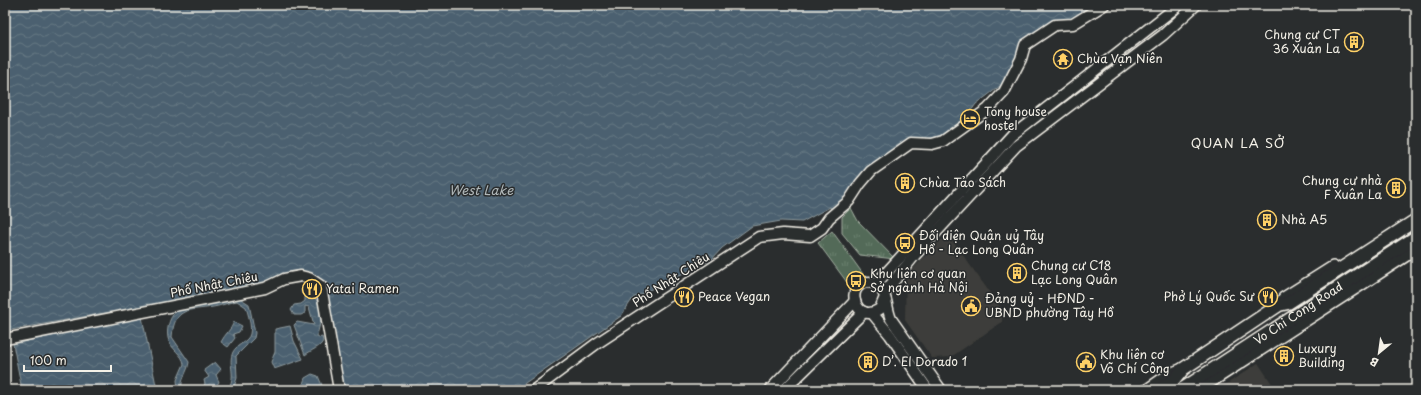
<svg xmlns="http://www.w3.org/2000/svg" width="1421" height="395" viewBox="0 0 1421 395" font-family="'Playpen Sans',sans-serif">
	<style>
		.built { fill: #3e3e3a }
		.park { fill: url(#park-tufts); stroke: #a3aea0 }
		.water { fill: url(#water-waves); stroke: #8f9b9f }
		.lines { fill: none; stroke-linecap: round; stroke-linejoin: round }
		.secondary-casing { stroke: #f4f1e8; stroke-width: 13 }
		.primary-casing { stroke: #f4f1e8; stroke-width: 14 }
		.highway-casing { stroke: #f4f1e8; stroke-width: 15 }
		.secondary { stroke: #2a2d2e; stroke-width: 10 }
		.primary { stroke: #2a2d2e; stroke-width: 11 }
		.highway { stroke: #2a2d2e; stroke-width: 12 }
		.labels { text-anchor: middle; stroke-width: 3; stroke-linejoin: round; paint-order: stroke }
		.poi-label { font-size: 12px; fill: #f4f1e8; stroke: #2a2d2e; text-anchor: start }
		.street-label { font-size: 12px; fill: #f4f1e8; stroke: #2a2d2e }
		.neighbourhood-label { font-size: 13px; letter-spacing: 1px; fill: #f4f1e8; stroke: #2a2d2e }
		.water-label { font-size: 13px; font-style: italic; fill: #b0b7b8; stroke: #2a2d2e }
	</style>
	<defs>
		<pattern id="park-tufts" width="24" height="20" patternUnits="userSpaceOnUse"><rect width="24" height="20" fill="#526b58"/><path d="M3 7l-1-3M5 7V3M7 7l1-3M15 17l-1-3M17 17v-4M19 17l1-3" fill="none" stroke="#6c8170"/></pattern>
		<pattern id="water-waves" width="16" height="10" patternUnits="userSpaceOnUse"><rect width="16" height="10" fill="#4b616f"/><path d="M0 5q4-4 8 0t8 0" fill="none" stroke="#667884"/></pattern>
	</defs>
	<rect width="100%" height="100%" fill="#2a2d2e"/>
	<filter id="ink" filterUnits="userSpaceOnUse"><feTurbulence type="fractalNoise" baseFrequency=".025" numOctaves="2"/><feDisplacementMap in="SourceGraphic" scale="8" xChannelSelector="R" yChannelSelector="G"/><feConvolveMatrix kernelMatrix="1 2 1 2 8 2 1 2 1" color-interpolation-filters="sRGB"/></filter>
	<g filter="url(#ink)">
		<g class="built">
			<path d="M941,240H952L1003,311L1002,322L951,357L932,358L905,320L906,276Z"/>
			<path d="M1258,363L1276,390H1218Z"/>
		</g>
		<g class="park">
			<path d="M851,208L858,221L895,259L860,255L842,233V217Z"/>
			<path d="M832,231L863,274L849,285L818,243Z"/>
		</g>
		<g class="water">
			<path d="M5,5H1097L1072,20L1023,45L1008,80L976,104L968,115L941,135L932,138L912,140L832,210L830,207L802,222L781,221L752,226L722,248L712,259L633,298L621,316L515,390H342L328,313V296L324,286L304,272H289L270,283L5,331Z"/>
			<path d="M303,287L312,292L319,305L321,320L317,335L318,338L322,337L323,341C321,347 311,350 305,355L294,325L297,322L314,325L309,307L305,306V313L301,315H294L291,310L294,305L301,304L305,301V297L301,292Z"/>
			<path d="M238,297L249,304L255,333L254,338L236,356L237,378L233,390H227C238,376 227,365 233,352C237,344 248,342 250,334C252,326 248,314 246,307L237,301C229,302 221,306 213,307C190,311 174,306 172,337L189,362C188,372 180,379 182,390H178L177,380L184,364C183,354 170,349 168,338C166,328 170,314 180,308C190,304 226,300 238,297Z"/>
			<path d="M142,317L157,390H22L13,344Z"/>
			<path d="M234,322L242,326L239,332L233,334L235,338L228,347L221,342C225,334 231,330 234,322Z"/>
			<path d="M290,326L294,341L303,359L274,369L271,362L275,352V329Z"/>
			<path d="M215,362L221,369L216,375L219,382L213,390H201L205,384L204,380L209,377L204,370Z"/>
			<path d="M312,374L318,376L324,390H301L305,378Z"/>
		</g>
		<g class="lines">
			<g class="secondary-casing">
				<g id="secondary">
					<path d="M876,284L1012,135L1179,5"/>
					<path d="M884,293L915,255L1016,146L1163,35L1196,5"/>
					<path d="M885,297L880,309C855,326 843,283 869,282C875,282 880,285 882,290C887,298 887,310 891,319L941,390"/>
					<path d="M872,313L890,335L928,390"/>
					<path d="M5,339L265,288L284,279L301,276L309,278L321,286L339,390"/>
					<path d="M534,390L596,344L759,237L783,234L810,236L822,228L829,218L849,201L860,184L871,171L911,143L932,144L943,141L988,109L1004,92L1021,59L1025,45L1055,25L1073,24L1104,5"/>
					<path d="M770,390L855,301"/>
					<path d="M784,390L864,312"/>
				</g>
			</g>
			<g class="primary-casing">
				<g id="primary">
					<path d="M1279,305L1284,298L1333,267"/>
					<path d="M1147,390L1170,374L1183,369"/>
					<path d="M1198,390L1416,249"/>
				</g>
			</g>
			<g class="highway-casing">
				<g id="highway">
					<path d="M1158,390L1175,379L1183,369L1279,305L1288,303L1416,220"/>
					<path id="s1" d="M1181,390L1416,237"/>
				</g>
			</g>
			<use href="#secondary" class="secondary"/>
			<use href="#primary" class="primary"/>
			<use href="#highway" class="highway"/>
		</g>
	</g>
	<defs>
		<g id="building-ring" transform="scale(1)"><circle r="9.5" fill="#2a2d2e" stroke="#ffd166" stroke-width="1.5"/><path d="M-4-6H4V6H1V3H-1V6H-4ZM-2.5-4.3h1.7v1.8h-1.7ZM.8-4.3h1.7v1.8H.8ZM-2.5-1h1.7V.8h-1.7ZM.8-1h1.7V.8H.8Z" fill="#ffd166"/></g>
		<g id="temple-ring" transform="scale(1)"><circle r="9.5" fill="#2a2d2e" stroke="#ffd166" stroke-width="1.5"/><path d="M0-6L5-2H3V0L6.5 2.5H4V6H1.5V3h-3V6H-4V2.5H-6.5L-3 0V-2H-5Z" fill="#ffd166"/></g>
		<g id="hotel-ring" transform="scale(1)"><circle r="9.5" fill="#2a2d2e" stroke="#ffd166" stroke-width="1.5"/><path d="M-6-4.5h1.5V1H6V5H4.5V3h-9V5H-6ZM-4 0a1.8 1.8 0 1 1 3.6 0ZM.5 0V-2.5h3Q6-2.5 6 0Z" fill="#ffd166"/></g>
		<g id="bus-ring" transform="scale(1)"><circle r="9.5" fill="#2a2d2e" stroke="#ffd166" stroke-width="1.5"/><path d="M-5-6H5V4H4V6H2V4H-2V6H-4V4H-5ZM-3.5-4V0h7V-4ZM-3.5 1.2v1.5H-2V1.2ZM2 1.2v1.5H3.5V1.2Z" fill="#ffd166"/></g>
		<g id="restaurant-ring" transform="scale(1)"><circle r="9.5" fill="#2a2d2e" stroke="#ffd166" stroke-width="1.5"/><path d="M-5-6h1v4h1v-4h1v4h1v-4h1v5L-1.5 .5V6h-2V.5L-5-1ZM5-6V6H3V1.5H1.5Q1.5-4 5-6Z" fill="#ffd166"/></g>
		<g id="civic-ring" transform="scale(1)"><circle r="9.5" fill="#2a2d2e" stroke="#ffd166" stroke-width="1.5"/><path d="M-.6-6.5H3V-4.5H.6V-3L4-1V1h2V6H-6V1h2V-1L-.6-3ZM-1.2 2.5V6h2.4V2.5Z" fill="#ffd166"/></g>
	</defs>
	<g fill-rule="evenodd">
		<use href="#building-ring" x="1354" y="42"/>
		<use href="#temple-ring" x="1063" y="59"/>
		<use href="#hotel-ring" x="970" y="119"/>
		<use href="#building-ring" x="905" y="183"/>
		<use href="#building-ring" x="1396" y="188"/>
		<use href="#building-ring" x="1267" y="220"/>
		<use href="#bus-ring" x="905" y="243"/>
		<use href="#building-ring" x="1017" y="273"/>
		<use href="#bus-ring" x="856" y="281"/>
		<use href="#restaurant-ring" x="312" y="289"/>
		<use href="#restaurant-ring" x="684" y="297"/>
		<use href="#restaurant-ring" x="1268" y="297"/>
		<use href="#civic-ring" x="971" y="306"/>
		<use href="#building-ring" x="1284" y="356"/>
		<use href="#building-ring" x="868" y="362"/>
		<use href="#civic-ring" x="1086" y="362"/>
	</g>
	<g class="labels">
		<g class="poi-label">
			<text x="1340" y="39" text-anchor="end">Chung cư CT<tspan x="1340" dy="14">36 Xuân La</tspan></text>
			<text x="1077" y="63">Chùa Vạn Niên</text>
			<text x="984" y="116">Tony house<tspan x="984" dy="14">hostel</tspan></text>
			<text x="1382" y="185" text-anchor="end">Chung cư nhà<tspan x="1382" dy="14">F Xuân La</tspan></text>
			<text x="919" y="187">Chùa Tảo Sách</text>
			<text x="1281" y="224">Nhà A5</text>
			<text x="919" y="240">Đối diện Quận uỷ Tây<tspan x="919" dy="14">Hồ - Lạc Long Quân</tspan></text>
			<text x="1031" y="270">Chung cư C18<tspan x="1031" dy="14">Lạc Long Quân</tspan></text>
			<text x="870" y="278">Khu liên cơ quan<tspan x="870" dy="14">Sở ngành Hà Nội</tspan></text>
			<text x="326" y="293">Yatai Ramen</text>
			<text x="698" y="301">Peace Vegan</text>
			<text x="1254" y="301" text-anchor="end">Phở Lý Quốc Sư</text>
			<text x="985" y="303">Đảng uỷ - HĐND -<tspan x="985" dy="14">UBND phường Tây Hồ</tspan></text>
			<text x="1298" y="353">Luxury<tspan x="1298" dy="14">Building</tspan></text>
			<text x="1100" y="359">Khu liên cơ<tspan x="1100" dy="14">Võ Chí Công</tspan></text>
			<text x="882" y="366">D’. El Dorado 1</text>
		</g>
		<g class="street-label">
			<text transform="translate(671 280) rotate(-33)" y="4">Phố Nhật Chiêu</text>
			<text transform="translate(214 285) rotate(-11)" y="4">Phố Nhật Chiêu</text>
			<text dy="4" stroke="none"><textPath href="#s1" startOffset="140">Vo Chi Cong Road</textPath></text>
		</g>
		<g class="neighbourhood-label">
			<text x="1238" y="148">QUAN LA SỞ</text>
		</g>
		<g class="water-label">
			<text x="481" y="195">West Lake</text>
		</g>
	</g>
	<rect width="1421" height="395" fill="none" stroke="#2a2d2e" stroke-width="20"/>
	<rect x="10" y="10" width="1401" height="375" fill="none" stroke="#f4f1e8" stroke-width="1.5" filter="url(#ink)"/>
	<g transform="translate(1379 353) rotate(209)" stroke="#2a2d2e" stroke-width="3" paint-order="stroke">
	<path d="M0-3L7 15L0 10L-7 15Z" fill="#f4f1e8"/>
	<text y="-6" font-size="11" font-weight="bold" text-anchor="middle" fill="#f4f1e8">B</text>
	</g>
	<path d="M24 365v6h87v-6" fill="none" stroke="#f4f1e8" stroke-width="2"/>
	<text x="30" y="365" font-size="12" fill="#f4f1e8" stroke="#2a2d2e" stroke-width="3" paint-order="stroke">100 m</text>
</svg>
